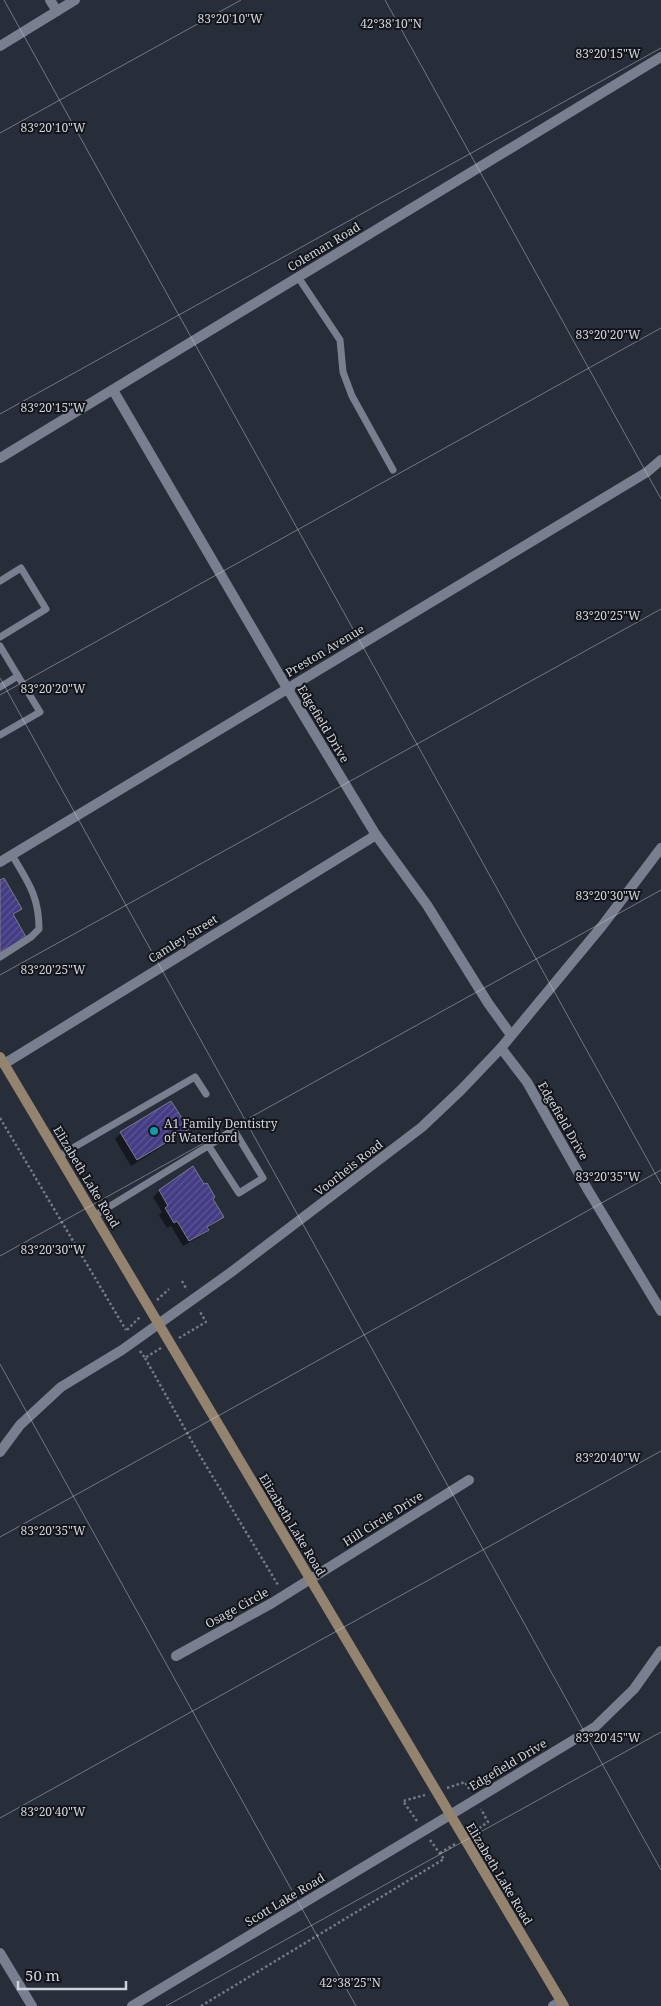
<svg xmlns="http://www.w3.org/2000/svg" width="661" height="2006" viewBox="0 0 661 2006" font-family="'Noto Serif',serif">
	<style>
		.shadow { fill: #0007 }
		.building { fill: url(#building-hatch); stroke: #7a7b8b }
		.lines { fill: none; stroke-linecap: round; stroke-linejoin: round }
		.path { stroke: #747984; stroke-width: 2.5; stroke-dasharray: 2.5 2.5; stroke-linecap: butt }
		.service { stroke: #797f8e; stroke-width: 7 }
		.minor { stroke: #797f8e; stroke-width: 10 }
		.tertiary { stroke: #797f8e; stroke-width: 10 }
		.secondary { stroke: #94846f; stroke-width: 10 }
		.ticks { fill: none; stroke: #ced2da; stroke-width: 1; stroke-opacity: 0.45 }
		.culture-dot { fill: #0f9aa8; stroke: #13151b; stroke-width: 2 }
		.labels { text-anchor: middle; stroke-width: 4; stroke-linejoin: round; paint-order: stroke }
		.street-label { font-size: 12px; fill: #ced2da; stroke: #13151b }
		.poi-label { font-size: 12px; fill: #ced2da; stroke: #13151b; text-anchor: start }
		.ticks-label { font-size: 12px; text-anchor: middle; fill: #ced2da; stroke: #13151b; stroke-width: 4; stroke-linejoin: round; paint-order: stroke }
	</style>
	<defs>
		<pattern id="building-hatch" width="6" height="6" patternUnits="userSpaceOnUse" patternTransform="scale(1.25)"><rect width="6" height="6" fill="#443c84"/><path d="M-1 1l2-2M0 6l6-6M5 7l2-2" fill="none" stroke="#5e5795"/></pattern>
	</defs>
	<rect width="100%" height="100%" fill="#282d3a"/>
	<g class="shadow">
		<path d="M187,1129L181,1135L131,1166L115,1139L121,1133Z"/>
		<path d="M159,1191L212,1199L222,1217L207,1229L201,1236L183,1246L171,1226L167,1228L159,1215L162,1212L153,1197Z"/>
	</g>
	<g class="building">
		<path d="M4,878L22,909L13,914L26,937L0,953V880Z"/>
		<path d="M171,1101L189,1129L137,1160L120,1132Z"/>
		<path d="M193,1166L204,1184L207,1183L215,1197L213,1199L224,1217L207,1227L209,1230L189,1241L177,1221L174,1223L165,1208L168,1206L159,1190Z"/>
	</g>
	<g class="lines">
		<g class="path">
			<path d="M0,1118L126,1330"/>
			<path d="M182,1281L187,1290"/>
			<path d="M157,1300L169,1289"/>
			<path d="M127,1330L141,1316"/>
			<path d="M179,1338L206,1322L199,1310"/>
			<path d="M140,1351L145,1358L161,1348"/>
			<path d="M145,1358L199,1454L278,1585"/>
			<path d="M447,1788L465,1782L469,1789"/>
			<path d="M417,1821L403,1801L425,1795"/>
			<path d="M475,1831L488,1822L481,1809"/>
			<path d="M440,1853L455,1844"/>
			<path d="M201,2006L444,1859L430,1840"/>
		</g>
		<g class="service">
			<path d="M298,277L340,340L343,372L352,396L393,470"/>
			<path d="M0,581L21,568L46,609L0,637"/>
			<path d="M0,646L18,676"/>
			<path d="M0,687L18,676L40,712L0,735"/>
			<path d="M0,957L31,937L39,929C39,896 28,882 12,855"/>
			<path d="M59,1156L195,1077L206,1094"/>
			<path d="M94,1216L234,1130L263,1178L239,1193L208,1145"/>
		</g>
		<g class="minor">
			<path d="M50,0L57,11"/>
			<path d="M0,46L75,0"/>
			<path d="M113,390L287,688L376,835L427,905L488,1003L511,1035"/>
			<path d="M0,458L661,57"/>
			<path d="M0,862L647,472L661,460"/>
			<path d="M501,1048L527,1082L588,1190L661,1311"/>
			<path d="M4,1064L376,835"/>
			<path d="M0,1452L20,1425L61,1387L122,1350L230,1273L422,1127L461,1090L501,1048L602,926L661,848"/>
			<path d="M176,1656L272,1603L469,1480"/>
			<path d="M450,1815L595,1727L634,1689L661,1651"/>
			<path d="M0,1953L32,2006"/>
			<path d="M553,2006L561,2001"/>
		</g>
		<path class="tertiary" d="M132,2006L450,1815"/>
		<path class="secondary" d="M0,1057L564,2006"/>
	</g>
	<path class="ticks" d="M4,0L661,1184M385,0L661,499M0,133L241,0M0,414L661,48M0,678L661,1870M0,695L661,328M0,975L661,609M0,1256L661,890M0,1364L356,2006M0,1537L661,1170M0,1818L661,1451M166,2006L661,1732"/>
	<circle class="culture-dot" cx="154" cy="1131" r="5"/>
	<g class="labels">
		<g class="street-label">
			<text transform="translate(324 247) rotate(-31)" y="4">Coleman Road</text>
			<text transform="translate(325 651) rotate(-31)" y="4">Preston Avenue</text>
			<text transform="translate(323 724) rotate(59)" y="4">Edgefield Drive</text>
			<text transform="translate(183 939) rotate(-32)" y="4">Camley Street</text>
			<text transform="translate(563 1121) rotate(60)" y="4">Edgefield Drive</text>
			<text transform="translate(349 1168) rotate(-38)" y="4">Voorheis Road</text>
			<text transform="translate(86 1177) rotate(59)" y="4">Elizabeth Lake Road</text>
			<text transform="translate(383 1519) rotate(-32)" y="4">Hill Circle Drive</text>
			<text transform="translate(292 1525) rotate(59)" y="4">Elizabeth Lake Road</text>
			<text transform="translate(237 1608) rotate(-29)" y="4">Osage Circle</text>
			<text transform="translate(508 1765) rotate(-31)" y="4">Edgefield Drive</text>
			<text transform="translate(499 1874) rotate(59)" y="4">Elizabeth Lake Road</text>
			<text transform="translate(285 1900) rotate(-31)" y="4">Scott Lake Road</text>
		</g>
		<g class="poi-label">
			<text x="164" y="1128">A1 Family Dentistry<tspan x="164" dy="14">of Waterford</tspan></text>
		</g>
	</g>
	<g class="ticks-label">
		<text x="230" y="23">83°20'10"W</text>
		<text x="391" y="28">42°38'10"N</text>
		<text x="608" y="58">83°20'15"W</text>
		<text x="53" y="132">83°20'10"W</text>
		<text x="608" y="339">83°20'20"W</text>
		<text x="53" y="412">83°20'15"W</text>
		<text x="608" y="620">83°20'25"W</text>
		<text x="53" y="693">83°20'20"W</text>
		<text x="608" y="900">83°20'30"W</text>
		<text x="53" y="974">83°20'25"W</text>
		<text x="608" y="1181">83°20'35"W</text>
		<text x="53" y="1254">83°20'30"W</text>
		<text x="608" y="1462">83°20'40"W</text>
		<text x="53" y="1535">83°20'35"W</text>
		<text x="608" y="1742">83°20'45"W</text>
		<text x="53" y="1816">83°20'40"W</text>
		<text x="350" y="1987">42°38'25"N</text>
	</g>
	<path d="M18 1981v8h108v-8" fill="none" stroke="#ced2da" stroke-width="2.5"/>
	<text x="25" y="1981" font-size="15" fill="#ced2da" stroke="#13151b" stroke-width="4" paint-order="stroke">50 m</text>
</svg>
